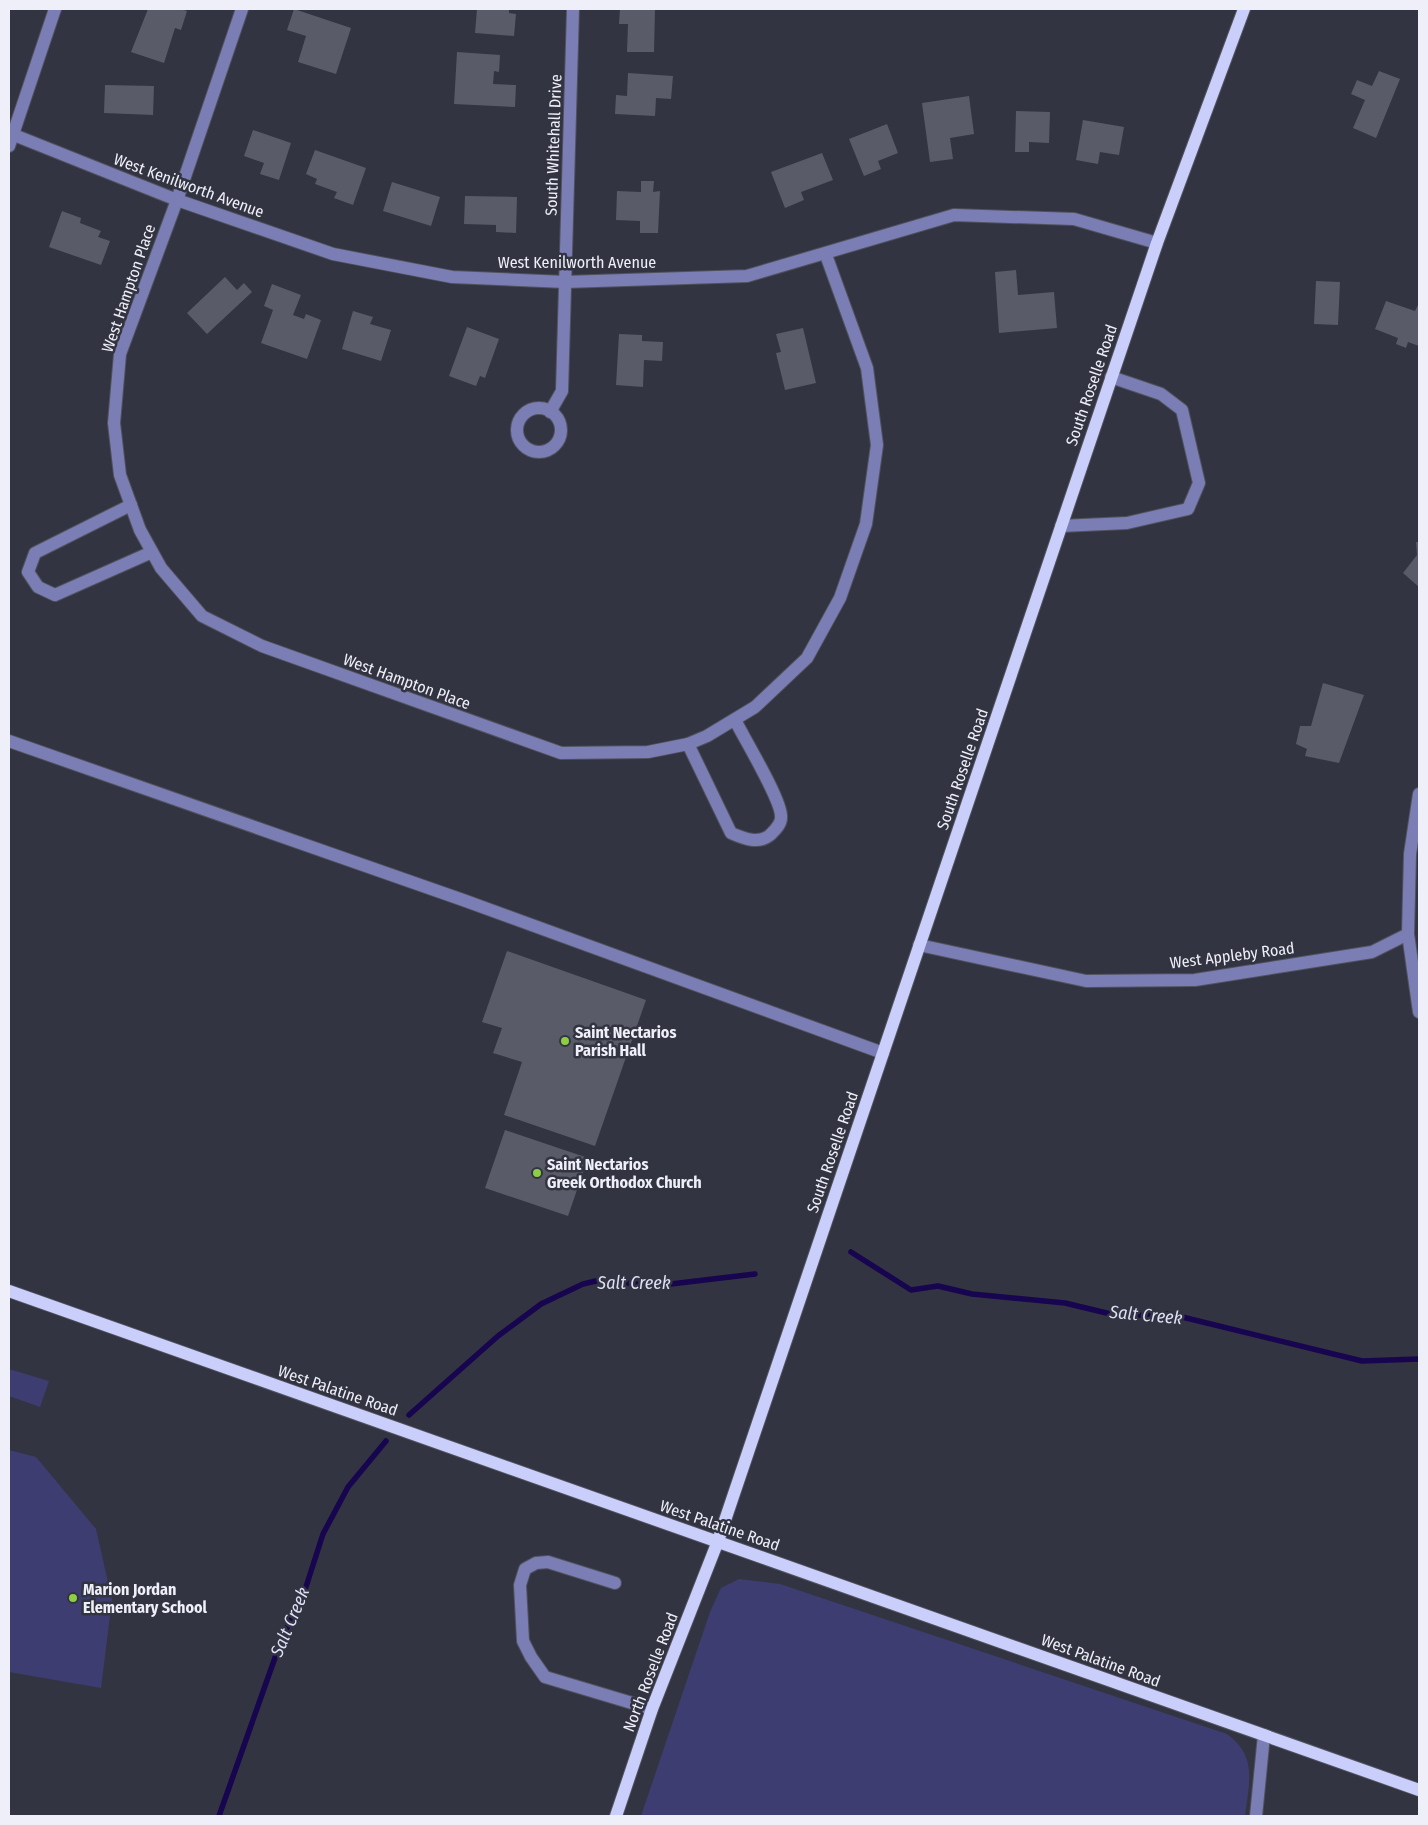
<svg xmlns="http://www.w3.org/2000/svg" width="1428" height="1825" viewBox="0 0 1428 1825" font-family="'Fira Sans Condensed',sans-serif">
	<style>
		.green { fill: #3d3d71 }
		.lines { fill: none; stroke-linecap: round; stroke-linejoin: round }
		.stream { stroke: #170550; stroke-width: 5.5 }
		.building { fill: #595b69 }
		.minor-casing { stroke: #51525e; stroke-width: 14 }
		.major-casing { stroke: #51525e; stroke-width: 14 }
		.minor { stroke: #7b7eb4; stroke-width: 12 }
		.major { stroke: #cacefb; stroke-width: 12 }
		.poi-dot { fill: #8dce44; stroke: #333441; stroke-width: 2 }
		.labels { text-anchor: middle; stroke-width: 5; stroke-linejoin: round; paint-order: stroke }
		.street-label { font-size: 16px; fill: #eeeff8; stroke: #333441 }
		.poi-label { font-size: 16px; font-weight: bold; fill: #eeeff8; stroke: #333441; text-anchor: start }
		.water-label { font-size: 18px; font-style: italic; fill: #dddff5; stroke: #333441 }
	</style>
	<rect width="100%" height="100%" fill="#333441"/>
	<g class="green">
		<path d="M9,1369L49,1381L40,1407L9,1396Z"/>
		<path d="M9,1450L36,1457L96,1529L112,1600L101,1688L9,1672Z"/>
		<path d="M739,1579L780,1584L1227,1734C1258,1757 1249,1782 1245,1816H641L710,1612L721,1588Z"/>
	</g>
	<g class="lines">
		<g class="stream">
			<path d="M851,1252L911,1290L938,1286L972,1294L1065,1303L1119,1316L1170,1314L1362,1361L1419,1359"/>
			<path d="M409,1415L498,1336L541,1304L583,1284L600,1280L654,1286L755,1274"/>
			<path d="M219,1816L282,1638L304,1593L323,1534L348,1487L386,1441"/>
		</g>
	</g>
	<g class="building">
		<path d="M148,9H180L187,11L181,30L175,28L164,63L131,52Z"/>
		<path d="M294,9L351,28L336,74L298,62L306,36L287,30Z"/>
		<path d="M477,9H509V13L516,14L514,36L475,33Z"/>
		<path d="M620,9H655L654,52H627L628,24H619Z"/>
		<path d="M457,52L500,55L499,72L494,71L493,84L516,85L515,107L454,104Z"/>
		<path d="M1379,71L1400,79L1376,138L1353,128L1365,100L1351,94L1357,80L1372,86Z"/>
		<path d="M628,73L673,76L671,99L656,98L655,116L615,114L616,95L627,96Z"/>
		<path d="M105,85L154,86L153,115L104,113Z"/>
		<path d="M969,96L974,134L950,138L953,159L930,162L922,103Z"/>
		<path d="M1016,111L1050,112L1049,143L1029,142V152H1015Z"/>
		<path d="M1083,120L1124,127L1119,155L1100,152L1098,164L1076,160Z"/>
		<path d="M887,124L898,153L878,161L881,169L864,176L849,139Z"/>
		<path d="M253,130L291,143L279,180L260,174L264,163L244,156Z"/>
		<path d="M315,150L366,168L353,205L334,198L337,192L315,184L317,179L306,174Z"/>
		<path d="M822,153L833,180L801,192L804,200L785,208L771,172Z"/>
		<path d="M641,181H654L653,192L660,191L658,233H640V221L616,220L617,191L641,192Z"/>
		<path d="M392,182L440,197L431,226L383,211Z"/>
		<path d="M465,196L517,197L516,233L496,232V225L464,224Z"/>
		<path d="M62,211L81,218L80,223L101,231L98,237L110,241L101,265L49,247Z"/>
		<path d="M1016,270L1018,295L1054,292L1057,328L999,333L995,272Z"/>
		<path d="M225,277L237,290L244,283L252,292L207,334L187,313Z"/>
		<path d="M1316,281L1340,282L1338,325L1314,324Z"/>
		<path d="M272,284L301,295L293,315L304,319L306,314L321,320L307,359L261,343L273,310L264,306Z"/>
		<path d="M1386,301L1415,311L1419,303V346L1408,342L1406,348L1396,344L1398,338L1375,329Z"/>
		<path d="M353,311L373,317L370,324L391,330L381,361L342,349Z"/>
		<path d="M467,327L499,339L485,378L480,376L476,386L449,376Z"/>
		<path d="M803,328L816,383L785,390L776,353L781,352L776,334Z"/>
		<path d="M619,334L642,335V341L663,342L662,361L644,360L643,387L616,385Z"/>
		<path d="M1416,542H1419V587L1403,573L1417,555Z"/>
		<path d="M1323,683L1364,695L1339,763L1305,756L1307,749L1296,744L1300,726H1311Z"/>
		<path d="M507,951L646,1000L595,1146L504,1115L522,1062L493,1053L502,1028L482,1022Z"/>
		<path d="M505,1130L588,1158L568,1216L485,1188Z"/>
	</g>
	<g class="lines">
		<g class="minor-casing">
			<g id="minor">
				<path d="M242,9L177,200L120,354L114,423L120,475L140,530L161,568L202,616L262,646L561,753L648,752L688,744L707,736L755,707L807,658L840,598L866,524L877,445L867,368L826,255"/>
				<path d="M9,133L177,200L333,254L452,277L565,282L747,276L954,215L1074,219L1157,243"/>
				<path d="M9,146L55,9"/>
				<circle cx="539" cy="430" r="22"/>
				<path d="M550,412L562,391L573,9"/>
				<path d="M131,505L35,553L28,572L38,587L55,595L152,552"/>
				<path d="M1061,526L1127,523L1188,509L1199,483L1182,410L1161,394L1111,377"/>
				<path d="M9,741L463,900L883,1053"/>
				<path d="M688,744L731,833C743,838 758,845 770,835C775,830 782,824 781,816C781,799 744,738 735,720"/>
				<path d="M1408,934L1419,1012"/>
				<path d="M919,945L1086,981L1195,980L1372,952L1408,934L1410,854L1419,794"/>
				<path d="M615,1583L548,1562L536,1563L525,1569L520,1585L523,1641L531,1657L545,1677L652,1709"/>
				<path d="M1256,1816L1264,1735"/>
			</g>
		</g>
		<g class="major-casing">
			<g id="major">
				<path d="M9,1291L1419,1790"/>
				<path d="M616,1816L652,1709L718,1541L1157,243L1244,9"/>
			</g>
		</g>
		<use href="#minor" class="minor"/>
		<use href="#major" class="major"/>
	</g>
	<g class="poi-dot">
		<circle cx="565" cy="1041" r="5"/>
		<circle cx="537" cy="1173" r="5"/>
		<circle cx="73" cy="1598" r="5"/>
	</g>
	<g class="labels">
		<g class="street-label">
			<text transform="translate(553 145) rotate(-88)" y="6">South Whitehall Drive</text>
			<text transform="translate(189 185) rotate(20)" y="6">West Kenilworth Avenue</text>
			<text x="577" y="268">West Kenilworth Avenue</text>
			<text transform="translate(128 288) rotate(-71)" y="6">West Hampton Place</text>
			<text transform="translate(1091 385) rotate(-71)" y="6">South Roselle Road</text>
			<text transform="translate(407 681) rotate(20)" y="6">West Hampton Place</text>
			<text transform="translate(962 769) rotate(-71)" y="6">South Roselle Road</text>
			<text transform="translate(1232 955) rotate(-7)" y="6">West Appleby Road</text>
			<text transform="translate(832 1152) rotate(-71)" y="6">South Roselle Road</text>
			<text transform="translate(338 1390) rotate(19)" y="6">West Palatine Road</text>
			<text transform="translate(720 1525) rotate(19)" y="6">West Palatine Road</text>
			<text transform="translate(1101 1660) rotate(20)" y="6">West Palatine Road</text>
			<text transform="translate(650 1672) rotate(-69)" y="6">North Roselle Road</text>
		</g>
		<g class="poi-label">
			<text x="575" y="1038">Saint Nectarios<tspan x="575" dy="18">Parish Hall</tspan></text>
			<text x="547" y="1170">Saint Nectarios<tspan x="547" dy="18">Greek Orthodox Church</tspan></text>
			<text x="83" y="1595">Marion Jordan<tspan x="83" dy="18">Elementary School</tspan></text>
		</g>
		<g class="water-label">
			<text x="634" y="1289">Salt Creek</text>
			<text transform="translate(1146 1315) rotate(5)" y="6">Salt Creek</text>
			<text transform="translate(290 1622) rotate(-67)" y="6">Salt Creek</text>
		</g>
	</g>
	<rect width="1428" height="1825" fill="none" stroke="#eeeff8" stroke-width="20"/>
</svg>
